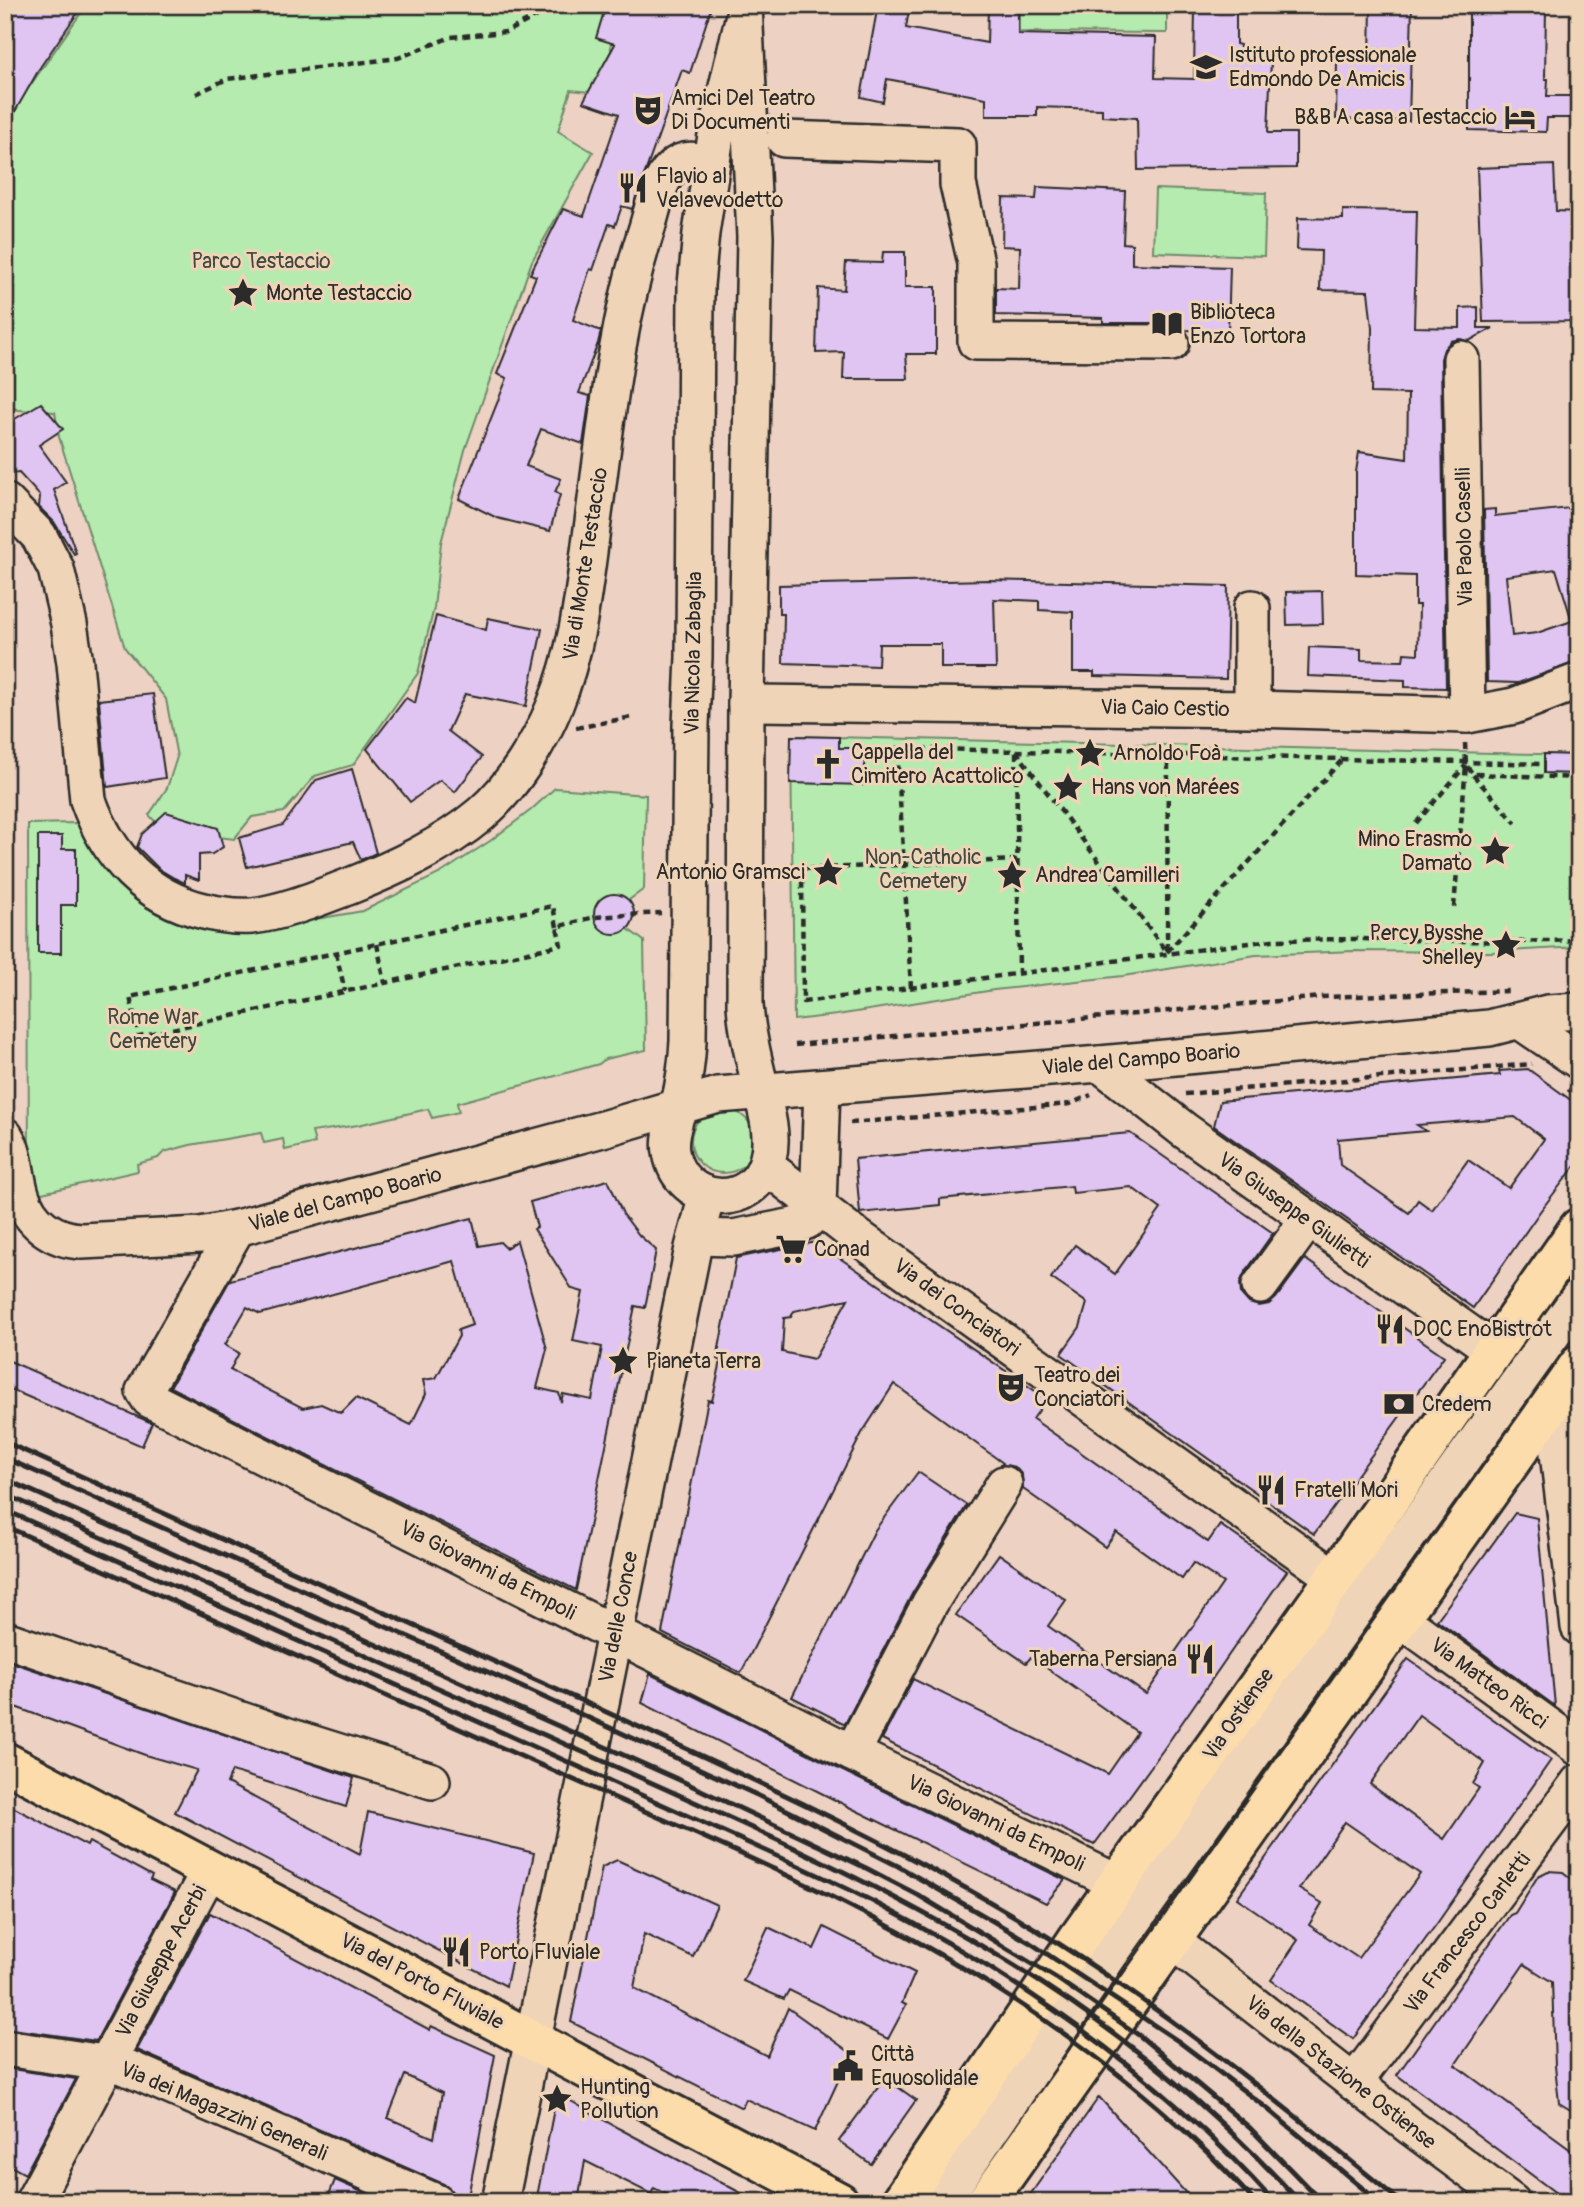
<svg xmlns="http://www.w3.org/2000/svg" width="1584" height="2207" viewBox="0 0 1584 2207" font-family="Pangolin,sans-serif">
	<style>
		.green { fill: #b5ebae; stroke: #708b6c; stroke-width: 2 }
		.building { fill: #e0c4f2; stroke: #2b2b2b; stroke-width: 2; fill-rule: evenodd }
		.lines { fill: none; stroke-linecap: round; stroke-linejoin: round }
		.minor-casing { stroke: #2b2b2b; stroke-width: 40 }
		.major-casing { stroke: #2b2b2b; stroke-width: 44 }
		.path { stroke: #2b2b2b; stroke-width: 4.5; stroke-dasharray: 7 5; stroke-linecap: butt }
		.minor { stroke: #f0d4b7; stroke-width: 35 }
		.major { stroke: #fddcac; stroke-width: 38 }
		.rail { stroke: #2b2b2b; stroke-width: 5 }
		.labels { text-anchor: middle; stroke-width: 6; stroke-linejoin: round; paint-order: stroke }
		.poi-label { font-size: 21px; fill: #2b2b2b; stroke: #f0d4b7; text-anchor: start }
		.park-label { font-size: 21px; fill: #40483f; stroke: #f0d4b7 }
		.street-label { font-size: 21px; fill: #2b2b2b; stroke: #f0d4b7 }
	</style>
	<rect width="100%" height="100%" fill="#edd1c3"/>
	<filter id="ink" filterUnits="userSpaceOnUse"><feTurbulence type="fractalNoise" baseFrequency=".0143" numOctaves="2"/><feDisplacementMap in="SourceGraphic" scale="14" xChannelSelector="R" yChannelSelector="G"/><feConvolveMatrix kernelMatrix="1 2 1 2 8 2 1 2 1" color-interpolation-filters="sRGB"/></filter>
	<g filter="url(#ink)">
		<g class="green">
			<path d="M93,5H608L611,51L590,92L571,90L558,131L593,152L532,261L465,450L441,543L434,608L418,673L353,765L315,776L284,812L252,817L234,839L219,837L190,819L160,827L149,815L167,788L177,757L166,699L125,648L59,437L55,412L18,410L5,404V141L18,103L83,10Z"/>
			<path d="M1019,5H1167V33L1019,32Z"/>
			<path d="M1155,189L1266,193L1264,256L1153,252Z"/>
			<path d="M791,736L1579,755V947L1491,952L1354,951L1256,955L1123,976L994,990L837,1015L794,1020Z"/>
			<path d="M555,788L646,795L644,889L629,900C636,910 635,920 628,929L644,941L646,1050L605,1059L599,1064L457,1103L459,1112L432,1118L428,1109L358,1125L312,1132L315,1143L285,1150L283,1139L264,1143L261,1133L190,1145L164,1152L158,1158L137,1164L138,1171L29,1196L28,824L77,823L98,857L132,888L293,923L363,911L441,873L490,841L531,810Z"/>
			<circle cx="723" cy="1141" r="32"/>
		</g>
		<g class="building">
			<path d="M12,5H83L41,66L5,129V17Z"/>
			<path d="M606,5H712L690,73L682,70L632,209L622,206L615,226L609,224L593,270L590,269L573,320L601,331L598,343L579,393L590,396L583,444L541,429L526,466L561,479L555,492L560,495L550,531L497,518L459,499L507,378L497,374L536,276L530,274L563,209L584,216L619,114L583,102L615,44L596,38Z"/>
			<path d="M878,5L909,10L906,28L987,43L988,5H1018V34L1156,37L1155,78L1194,79L1195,5H1236V44L1240,45L1239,59L1271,60L1268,133H1296V168L1138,170L1137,118L1102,116V109L1037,107V116H986V98L887,79L883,102L861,97Z"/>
			<path d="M1371,5H1412L1409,121L1336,119L1337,60H1370Z"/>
			<path d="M1469,5H1546L1545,79H1548L1547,96H1579V118H1547L1546,132L1469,130Z"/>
			<path d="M1554,165L1556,211L1579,212L1578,321L1483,322L1477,168Z"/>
			<path d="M1037,187L1125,191L1123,243L1132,244V264L1230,267L1228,332L1186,330L1181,325L1171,323H1103V318L996,315V288L1019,289L1020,247L1002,246L1003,198L1036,199Z"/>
			<path d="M1343,210L1417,211L1414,327L1460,328V308L1478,307V328H1493L1469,341L1460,339L1451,341L1444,349L1441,359L1446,688L1405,687V680L1308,676L1309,647L1361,649V660L1403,661L1404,653L1418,654L1419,605H1415V576L1356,574V472L1359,452L1407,459L1408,394L1371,393L1372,328L1368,291L1320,290L1321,251L1297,250L1298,218L1343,219Z"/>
			<path d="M883,252H905V287H936V354H906L908,379H843L844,352L816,353L818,288L844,290L846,262L882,263Z"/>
			<path d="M41,403L63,429L39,445L66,482L54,490L76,553L74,554L54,522L39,507L40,496L19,473L5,474V425Z"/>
			<path d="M1579,507V661L1518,683L1487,682L1484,510L1495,509V516ZM1556,569L1572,621L1537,633L1512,636L1506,576Z"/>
			<path d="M988,580L1228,586L1226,679L1094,676V672H1073V612L1039,610V601L994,599L996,668H941V644H879L878,666L783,663L784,614H779V585Z"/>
			<path d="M1322,591L1323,624L1287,625L1286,592Z"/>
			<path d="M436,616L486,630L488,618L542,629L526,706L465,694L448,731L482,757L455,792L440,780L410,802L367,749L406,698L415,703Z"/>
			<path d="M153,694L165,778L107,787L99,700Z"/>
			<path d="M791,736L839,737V748H865V785L790,783Z"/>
			<path d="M1544,754L1579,755V774L1544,773Z"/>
			<path d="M352,769L376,853L361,860L353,842L247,867L239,838L283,825L316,780Z"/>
			<path d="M166,812L218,828L223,847L212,854L199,855V880L185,875V883L174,878L159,869L137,847L142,834Z"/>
			<path d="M38,836H62V849H76V905H61V953H38Z"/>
			<circle cx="614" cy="914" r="20"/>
			<path d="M1528,1069L1579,1106V1161L1541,1210L1473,1308L1214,1126L1220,1101L1500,1075L1499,1071ZM1515,1117L1544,1139L1509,1188L1468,1160L1432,1210L1418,1200L1409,1213L1340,1165L1338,1139L1426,1131L1417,1125Z"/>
			<path d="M1130,1133L1273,1233L1244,1274L1240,1283L1241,1294L1249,1303L1259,1306L1269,1304L1276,1298L1305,1259L1444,1356L1314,1534L1061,1354L1080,1327L1087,1303L1051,1278L1075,1245L1115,1274L1161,1209L1131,1187L1073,1193L1072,1186L940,1199V1205L860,1213L855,1159Z"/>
			<path d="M608,1180L623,1214L639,1235L656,1250L645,1308L635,1306L576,1590L170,1387L230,1280L472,1218L479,1246L500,1242L506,1248L517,1241L547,1349L537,1388L559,1393L561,1402L563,1394L592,1400L602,1347L573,1341L583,1292L572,1289L534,1229L537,1227L530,1202ZM454,1261L472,1325L458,1330L459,1336L436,1378L423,1380L426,1394L411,1425L356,1398L341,1413L321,1404L303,1408L230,1370L239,1353L225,1345L247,1307L260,1314Z"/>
			<path d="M816,1242L1047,1399L1033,1419L1208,1542L1220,1525L1287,1571L1163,1750L1094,1845L882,1739L913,1679L1108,1774L1137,1732L1031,1657L1026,1663L956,1615L999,1554L1066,1600L1048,1626L1146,1694L1223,1583L1193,1563L1182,1579L1116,1532L1105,1547L1023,1489L1022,1475L1015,1467L1001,1465L1003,1463L894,1384L862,1433L741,1673L662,1633L708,1400L712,1401L721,1361L717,1359L736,1258ZM848,1299L814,1359L782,1352L784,1318L791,1317L794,1311Z"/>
			<path d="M5,1359L152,1423L142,1446L5,1387Z"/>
			<path d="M918,1472L967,1505L912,1594L845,1724L792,1697L875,1530Z"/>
			<path d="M1515,1513L1537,1518L1555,1706L1437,1620Z"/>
			<path d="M1408,1659L1551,1760L1438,1922L1353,2039L1271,1980L1298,1940L1237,1898ZM1419,1715L1485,1763L1473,1784L1479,1788L1444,1839L1370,1784ZM1345,1822L1420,1874L1358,1958L1309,1925L1322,1903L1299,1889Z"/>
			<path d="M5,1660L354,1778L346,1807L232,1771L227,1783L360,1854L368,1812L534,1853L506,1986L175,1812L197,1770L145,1755L10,1705L11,1701L5,1699Z"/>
			<path d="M650,1674L843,1771L1065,1880L1046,1903L851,1808L642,1703Z"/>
			<path d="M5,1803L87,1846L89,1842L152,1876L150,1880L175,1892L96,2041L5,2028Z"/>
			<path d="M617,1860L717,1905L693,1957L644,1934L634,1988L767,2056L788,2008L851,2053L815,2131L746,2099L742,2108L571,2022L602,1867Z"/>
			<path d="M1548,1871L1563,1872L1579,1885V2115L1559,2103L1555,2066L1552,1982L1524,1964L1455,2065L1579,2156V2202L1564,2199L1397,2075L1510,1915L1515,1913L1538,1876Z"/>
			<path d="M210,1913L430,2030L431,2026L495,2055L468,2197L454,2194L444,2184L137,2050ZM405,2075L442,2093L434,2138L388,2118Z"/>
			<path d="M768,1927L814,1949L824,1927L915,1973L902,2003L906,2005L888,2039L789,1990L784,1999L743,1981Z"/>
			<path d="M5,2068L76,2079L25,2174L5,2163Z"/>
			<path d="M885,2078L916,2100L871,2164L839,2141Z"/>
			<path d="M557,2093L618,2128L758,2202H682L654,2188L651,2194L585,2161L578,2202H536Z"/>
			<path d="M1099,2097L1194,2202H1025Z"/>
			<path d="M335,2180L385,2202H326Z"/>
		</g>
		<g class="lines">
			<g class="minor-casing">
				<g id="minor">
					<path d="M744,15L717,129L701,233L696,285L694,657L691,725L688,1041C687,1062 684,1083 679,1104C676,1120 668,1135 671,1152C680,1207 755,1213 768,1158C774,1135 766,1111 761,1089C754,1061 747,1033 745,1005L746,703L755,237L744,5"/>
					<path d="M784,139L958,145V184L976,263V342L1171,343"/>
					<path d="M1461,359L1467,715"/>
					<path d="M5,501L39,536L56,569L69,624L75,663L88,800C108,857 146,897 204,911C220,915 236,917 252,916C285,912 318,898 350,886C395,868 443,846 481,814C513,786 539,744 555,705C578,649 584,589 592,529C606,428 615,326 647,228C653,209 657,182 672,168C683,157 697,160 711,163"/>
					<path d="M746,703L1252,709L1467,715L1514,706L1579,681"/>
					<path d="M1252,709V608"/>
					<path d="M1520,1021L1579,1061"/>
					<path d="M1100,1064L1184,1130L1493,1350"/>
					<path d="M5,1136C16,1153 15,1175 21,1194C29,1222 53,1240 82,1241L201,1235L237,1228L606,1128L718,1095L1100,1064L1489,1028L1548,1013L1579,1011"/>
					<path d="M766,1166L851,1232L1335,1578"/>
					<path d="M237,1228L144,1391L149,1399L852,1753L1118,1883"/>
					<path d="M696,1237L733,1238L794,1226L807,1221L818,1207L822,1087"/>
					<path d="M1260,1286L1308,1220"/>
					<path d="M1553,1401L1557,1445L1579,1627"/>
					<path d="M1399,1618L1579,1748"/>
					<path d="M5,1639L285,1735L432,1781"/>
					<path d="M852,1753L930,1603L1004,1484"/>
					<path d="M1172,1941L1412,2128L1512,2202"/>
					<path d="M5,2048L123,2066L436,2202"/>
					<path d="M1354,2083L1579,1782"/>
					<path d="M33,2202L210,1869"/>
					<path d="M500,2202L693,1248L707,1195"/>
					<path d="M942,2202L1111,1953L1579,1297"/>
				</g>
			</g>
			<g class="major-casing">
				<g id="major">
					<path d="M5,1762L839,2202"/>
					<path d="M901,2202L1077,1940L1335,1578L1579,1228"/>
					<path d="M986,2202L1579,1365"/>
				</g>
			</g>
			<g class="path">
				<path d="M196,94L227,79L398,58L451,37L506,32L558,5"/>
				<path d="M576,728L632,717"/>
				<path d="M1465,743L1466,765L1473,774L1579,778"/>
				<path d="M1016,751L1166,951"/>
				<path d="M1016,752L1019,972"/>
				<path d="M1473,775L1516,823"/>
				<path d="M1416,823L1466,765"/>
				<path d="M1017,860L802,869L803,1002L1272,940L1359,939L1514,942L1579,940"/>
				<path d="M1454,907L1466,765"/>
				<path d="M557,927L553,906L130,997L139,1036L561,945L557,927L594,917L661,913"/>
				<path d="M377,944L385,983"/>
				<path d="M1167,950L1168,755"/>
				<path d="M1167,952L1341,761"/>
				<path d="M336,953L345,991"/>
				<path d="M911,988L897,748L1544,764"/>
				<path d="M795,1045L1322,997L1509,991"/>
				<path d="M1568,1089L1579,1096"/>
				<path d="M1185,1094L1532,1064"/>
				<path d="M850,1123L1070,1104L1091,1095"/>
			</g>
			<use href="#minor" class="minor"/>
			<use href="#major" class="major"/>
			<g class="rail">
				<path d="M5,1442C200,1530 396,1616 591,1705C735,1771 878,1835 1014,1916C1153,1999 1276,2099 1401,2202"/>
				<path d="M5,1458L497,1676L759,1796L898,1866L1029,1942L1178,2041L1264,2106L1379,2202"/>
				<path d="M5,1479L684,1782L866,1868L918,1895L1056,1978L1140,2036L1250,2128L1322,2202"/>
				<path d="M5,1494C189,1578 373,1659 558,1741C712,1810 869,1876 1013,1965C1119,2030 1216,2111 1300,2202"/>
				<path d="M5,1510C199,1596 393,1682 586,1770C681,1814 778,1854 872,1901C1021,1978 1161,2076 1274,2202"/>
				<path d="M5,1526C191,1609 378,1692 563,1775C668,1822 775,1866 877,1920C1017,1993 1149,2084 1255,2202"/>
			</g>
		</g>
	</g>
	<defs>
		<g id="school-bare" transform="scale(2.415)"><path d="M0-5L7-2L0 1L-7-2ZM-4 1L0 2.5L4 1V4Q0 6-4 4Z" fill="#2b2b2b" stroke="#f0d4b7" stroke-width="2.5" paint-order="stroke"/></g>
		<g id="theatre-bare" transform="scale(2.415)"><path d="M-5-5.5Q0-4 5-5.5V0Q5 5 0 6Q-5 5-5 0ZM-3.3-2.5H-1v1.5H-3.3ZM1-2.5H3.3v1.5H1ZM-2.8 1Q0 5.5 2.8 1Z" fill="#2b2b2b" stroke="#f0d4b7" stroke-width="2.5" paint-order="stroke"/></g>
		<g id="hotel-bare" transform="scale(2.415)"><path d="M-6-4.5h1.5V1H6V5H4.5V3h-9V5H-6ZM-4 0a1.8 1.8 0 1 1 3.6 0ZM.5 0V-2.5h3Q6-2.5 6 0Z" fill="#2b2b2b" stroke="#f0d4b7" stroke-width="2.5" paint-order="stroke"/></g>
		<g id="restaurant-bare" transform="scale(2.415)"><path d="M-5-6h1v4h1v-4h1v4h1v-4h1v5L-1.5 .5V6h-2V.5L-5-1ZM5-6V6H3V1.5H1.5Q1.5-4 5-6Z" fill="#2b2b2b" stroke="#f0d4b7" stroke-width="2.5" paint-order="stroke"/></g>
		<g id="sight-bare" transform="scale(2.415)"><path d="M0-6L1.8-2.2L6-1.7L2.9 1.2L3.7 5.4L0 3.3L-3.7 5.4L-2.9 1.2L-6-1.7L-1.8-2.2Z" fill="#2b2b2b" stroke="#f0d4b7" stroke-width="2.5" paint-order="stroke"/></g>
		<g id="library-bare" transform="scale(2.415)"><path d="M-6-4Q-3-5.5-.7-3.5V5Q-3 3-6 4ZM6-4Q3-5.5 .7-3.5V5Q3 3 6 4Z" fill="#2b2b2b" stroke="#f0d4b7" stroke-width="2.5" paint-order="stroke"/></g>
		<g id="church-bare" transform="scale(2.415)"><path d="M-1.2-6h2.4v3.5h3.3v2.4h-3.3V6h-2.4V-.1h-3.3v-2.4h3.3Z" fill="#2b2b2b" stroke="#f0d4b7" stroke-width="2.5" paint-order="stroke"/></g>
		<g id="supermarket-bare" transform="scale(2.415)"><path d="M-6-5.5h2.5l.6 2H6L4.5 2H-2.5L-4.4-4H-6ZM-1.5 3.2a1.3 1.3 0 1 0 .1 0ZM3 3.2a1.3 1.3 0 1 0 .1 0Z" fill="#2b2b2b" stroke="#f0d4b7" stroke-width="2.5" paint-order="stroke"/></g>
		<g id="bank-bare" transform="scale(2.415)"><path d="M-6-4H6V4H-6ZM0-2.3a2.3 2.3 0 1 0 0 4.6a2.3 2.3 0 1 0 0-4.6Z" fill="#2b2b2b" stroke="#f0d4b7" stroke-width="2.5" paint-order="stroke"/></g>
		<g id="civic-bare" transform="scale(2.415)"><path d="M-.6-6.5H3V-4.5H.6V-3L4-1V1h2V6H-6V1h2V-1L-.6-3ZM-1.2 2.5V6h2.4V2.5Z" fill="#2b2b2b" stroke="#f0d4b7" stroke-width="2.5" paint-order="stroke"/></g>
	</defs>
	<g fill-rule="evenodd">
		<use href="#school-bare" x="1206" y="67"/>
		<use href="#theatre-bare" x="648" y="110"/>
		<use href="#hotel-bare" x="1520" y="117"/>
		<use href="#restaurant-bare" x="633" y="188"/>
		<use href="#sight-bare" x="243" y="293"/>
		<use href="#library-bare" x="1167" y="324"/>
		<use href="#sight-bare" x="1090" y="753"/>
		<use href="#church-bare" x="828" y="764"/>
		<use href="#sight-bare" x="1068" y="787"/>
		<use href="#sight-bare" x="1495" y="851"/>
		<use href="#sight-bare" x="828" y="872"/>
		<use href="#sight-bare" x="1012" y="875"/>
		<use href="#sight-bare" x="1506" y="945"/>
		<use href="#supermarket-bare" x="791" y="1249"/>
		<use href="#restaurant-bare" x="1390" y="1329"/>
		<use href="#sight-bare" x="623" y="1361"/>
		<use href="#theatre-bare" x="1011" y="1387"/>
		<use href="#bank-bare" x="1399" y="1404"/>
		<use href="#restaurant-bare" x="1271" y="1490"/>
		<use href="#restaurant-bare" x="1200" y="1659"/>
		<use href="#restaurant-bare" x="456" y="1952"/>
		<use href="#civic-bare" x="848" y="2066"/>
		<use href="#sight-bare" x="557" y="2099"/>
	</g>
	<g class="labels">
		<g class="poi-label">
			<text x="1229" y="62">Istituto professionale<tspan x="1229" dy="24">Edmondo De Amicis</tspan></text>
			<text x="671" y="105">Amici Del Teatro<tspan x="671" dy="24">Di Documenti</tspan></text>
			<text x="1497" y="124" text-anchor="end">B&amp;B A casa a Testaccio</text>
			<text x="656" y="183">Flavio al<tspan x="656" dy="24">Velavevodetto</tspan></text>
			<text x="266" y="300">Monte Testaccio</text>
			<text x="1190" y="319">Biblioteca<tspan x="1190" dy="24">Enzo Tortora</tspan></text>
			<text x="851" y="759">Cappella del<tspan x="851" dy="24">Cimitero Acattolico</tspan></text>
			<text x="1113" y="760">Arnoldo Foà</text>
			<text x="1091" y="794">Hans von Marées</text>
			<text x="1472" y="846" text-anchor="end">Mino Erasmo<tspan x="1472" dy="24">Damato</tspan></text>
			<text x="805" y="879" text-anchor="end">Antonio Gramsci</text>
			<text x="1035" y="882">Andrea Camilleri</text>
			<text x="1483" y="940" text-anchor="end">Percy Bysshe<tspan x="1483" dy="24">Shelley</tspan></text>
			<text x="814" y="1256">Conad</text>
			<text x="1413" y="1336">DOC EnoBistrot</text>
			<text x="646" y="1368">Pianeta Terra</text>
			<text x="1034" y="1382">Teatro dei<tspan x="1034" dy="24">Conciatori</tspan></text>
			<text x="1422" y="1411">Credem</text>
			<text x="1294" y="1497">Fratelli Mori</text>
			<text x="1177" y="1666" text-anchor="end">Taberna Persiana</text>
			<text x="479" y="1959">Porto Fluviale</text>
			<text x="871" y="2061">Città<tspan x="871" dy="24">Equosolidale</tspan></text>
			<text x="580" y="2094">Hunting<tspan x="580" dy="24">Pollution</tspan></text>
		</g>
		<g class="park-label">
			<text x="261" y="268">Parco Testaccio</text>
			<text x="923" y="864">Non-Catholic<tspan x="923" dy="24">Cemetery</tspan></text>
			<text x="153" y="1024">Rome War<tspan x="153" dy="24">Cemetery</tspan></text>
		</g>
		<g class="street-label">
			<text transform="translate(1464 537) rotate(-91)" y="7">Via Paolo Caselli</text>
			<text transform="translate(585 564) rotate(-81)" y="7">Via di Monte Testaccio</text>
			<text transform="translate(693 653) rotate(-89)" y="7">Via Nicola Zabaglia</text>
			<text transform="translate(1165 708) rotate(1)" y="7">Via Caio Cestio</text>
			<text transform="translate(1141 1059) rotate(-5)" y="7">Viale del Campo Boario</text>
			<text transform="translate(345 1199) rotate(-15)" y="7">Viale del Campo Boario</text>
			<text transform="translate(1294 1210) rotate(36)" y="7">Via Giuseppe Giulietti</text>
			<text transform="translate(957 1307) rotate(36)" y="7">Via dei Conciatori</text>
			<text transform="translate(488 1570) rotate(27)" y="7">Via Giovanni da Empoli</text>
			<text transform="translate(618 1617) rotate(-79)" y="7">Via delle Conce</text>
			<text transform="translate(1489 1683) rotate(36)" y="7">Via Matteo Ricci</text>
			<text transform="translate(1238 1714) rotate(-55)" y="7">Via Ostiense</text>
			<text transform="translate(996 1823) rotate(26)" y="7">Via Giovanni da Empoli</text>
			<text transform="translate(1467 1933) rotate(-53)" y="7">Via Francesco Carletti</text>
			<text transform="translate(161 1961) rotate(-62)" y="7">Via Giuseppe Acerbi</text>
			<text transform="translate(422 1981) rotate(28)" y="7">Via del Porto Fluviale</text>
			<text transform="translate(1341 2072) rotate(38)" y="7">Via della Stazione Ostiense</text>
			<text transform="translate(224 2111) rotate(23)" y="7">Via dei Magazzini Generali</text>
		</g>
	</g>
	<rect width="1584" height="2207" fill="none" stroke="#f0d4b7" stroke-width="28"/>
	<rect x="14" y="14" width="1556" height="2179" fill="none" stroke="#2b2b2b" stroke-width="2.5" filter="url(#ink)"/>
</svg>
